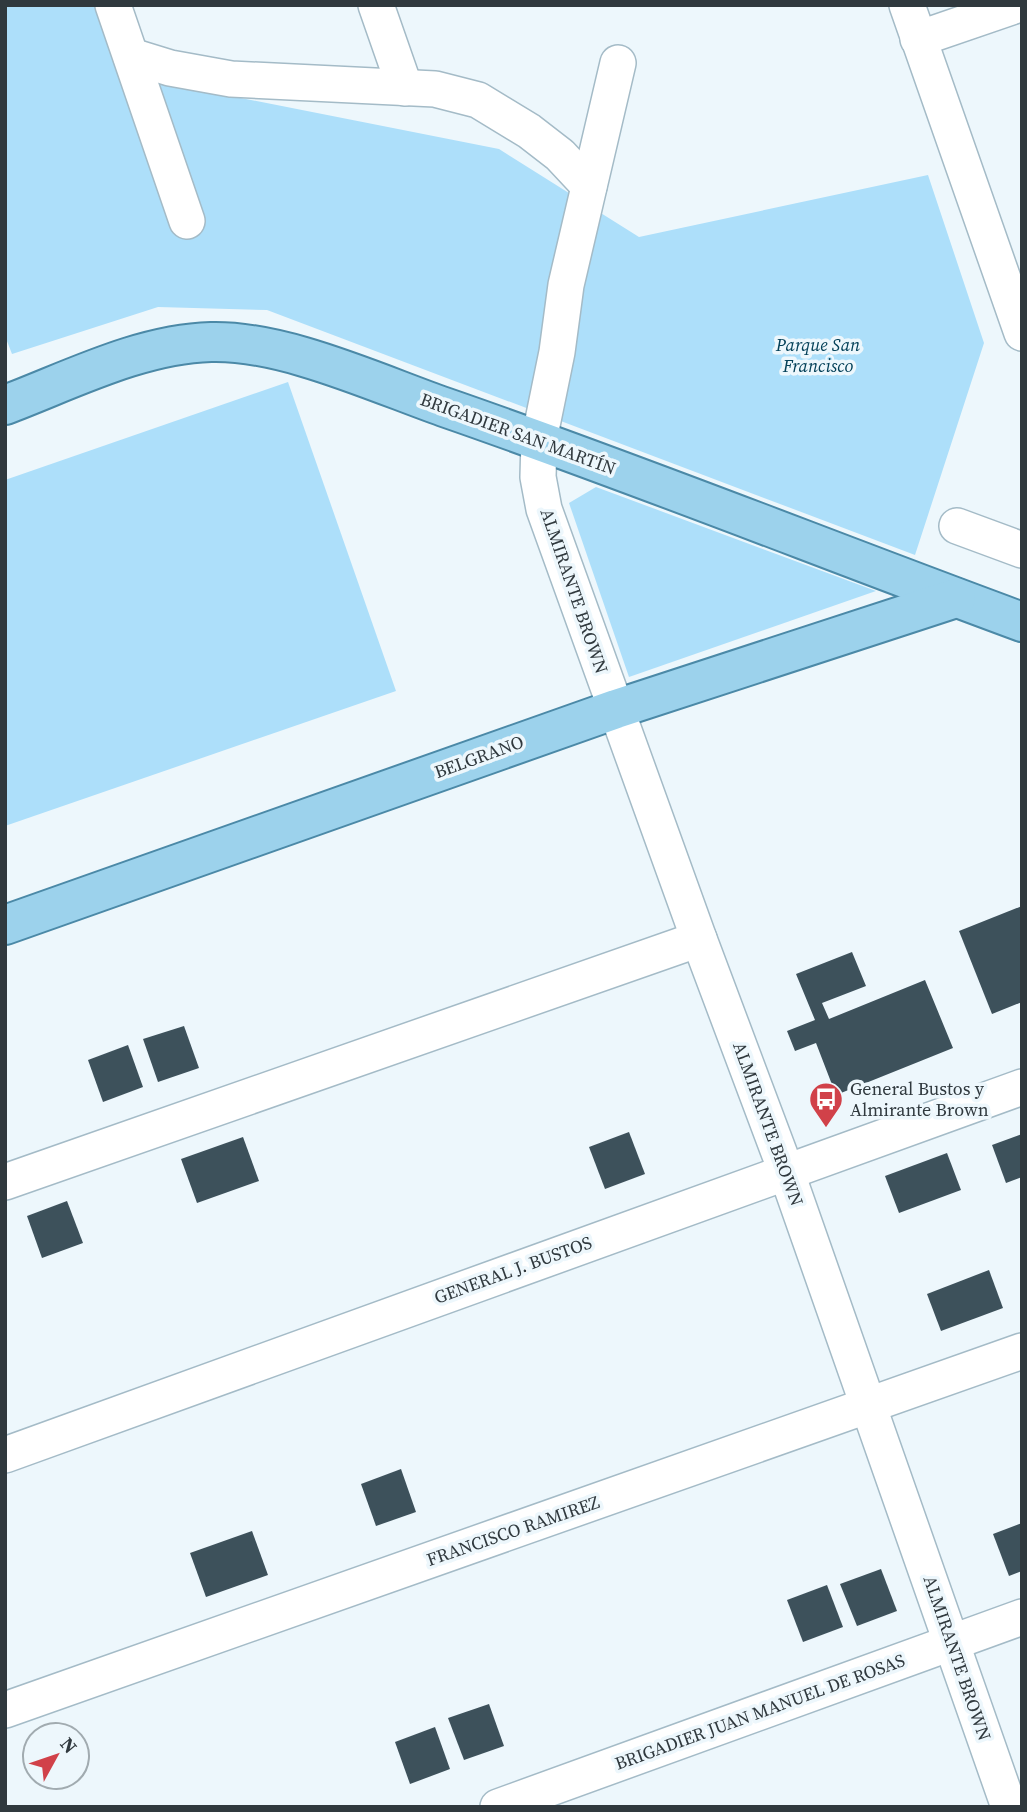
<svg xmlns="http://www.w3.org/2000/svg" width="1027" height="1812" viewBox="0 0 1027 1812" font-family="'Source Serif 4',serif">
	<style>
		.green { fill: #addffa }
		.building { fill: #3d515b }
		.lines { fill: none; stroke-linecap: round; stroke-linejoin: round }
		.minor-casing { stroke: #a4bbc7; stroke-width: 38 }
		.major-casing { stroke: #4b89a7; stroke-width: 42 }
		.minor { stroke: #fff; stroke-width: 35 }
		.major { stroke: #9cd2ec; stroke-width: 38 }
		.labels { text-anchor: middle; stroke-width: 7; stroke-linejoin: round; paint-order: stroke }
		.park-label { font-size: 18px; font-style: italic; fill: #044159; stroke: #edf7fc }
		.street-label { font-size: 18px; fill: #30393e; stroke: #edf7fc }
		.poi-label { font-size: 18px; fill: #30393e; stroke: #edf7fc; text-anchor: start }
	</style>
	<rect width="100%" height="100%" fill="#edf7fc"/>
	<g class="green">
		<path d="M5,5H98L120,74L499,149L639,237L928,175L984,343L915,555L267,310L158,307L12,354L5,336Z"/>
		<path d="M288,382L396,691L5,826V480Z"/>
		<path d="M596,487L876,591L629,677L569,503Z"/>
	</g>
	<g class="building">
		<path d="M1022,906V1002L992,1014L959,931Z"/>
		<path d="M852,952L866,986L822,1003L829,1019L925,980L953,1048L836,1095L816,1043L795,1051L787,1031L815,1020L796,974Z"/>
		<path d="M184,1026L199,1068L158,1082L143,1039Z"/>
		<path d="M128,1045L143,1087L103,1102L88,1060Z"/>
		<path d="M629,1132L645,1174L605,1189L589,1147Z"/>
		<path d="M1022,1134V1177L1006,1183L992,1145Z"/>
		<path d="M243,1137L259,1181L197,1203L181,1159Z"/>
		<path d="M947,1153L961,1190L899,1213L885,1176Z"/>
		<path d="M67,1201L83,1243L42,1258L27,1216Z"/>
		<path d="M989,1270L1003,1308L941,1331L927,1294Z"/>
		<path d="M401,1469L416,1512L376,1526L361,1484Z"/>
		<path d="M1022,1523V1571L1009,1576L993,1534Z"/>
		<path d="M252,1531L268,1575L206,1597L190,1553Z"/>
		<path d="M881,1569L897,1611L857,1626L840,1584Z"/>
		<path d="M827,1585L843,1627L803,1642L787,1600Z"/>
		<path d="M489,1704L504,1746L464,1760L448,1718Z"/>
		<path d="M435,1727L450,1769L410,1784L395,1742Z"/>
	</g>
	<g class="lines">
		<g class="minor-casing">
			<g id="minor">
				<path d="M113,5L187,221"/>
				<path d="M376,5L405,88"/>
				<path d="M907,5L1022,333"/>
				<path d="M918,39L1017,5"/>
				<path d="M131,56L170,68L231,79L435,89L478,100L529,131L560,155L589,186"/>
				<path d="M618,63L566,285L557,352L539,440L538,477L544,509L699,939L786,1171L1009,1807"/>
				<path d="M957,526L1022,550"/>
				<path d="M5,1182L699,939"/>
				<path d="M5,1455L1022,1087"/>
				<path d="M5,1710L1022,1351"/>
				<path d="M498,1807L1022,1617"/>
			</g>
		</g>
		<g class="major-casing">
			<g id="major">
				<path d="M5,405C71,380 140,344 211,342C283,340 376,383 444,407C638,474 829,551 1022,622"/>
				<path d="M5,925L616,709L956,598"/>
			</g>
		</g>
		<use href="#minor" class="minor"/>
		<use href="#major" class="major"/>
	</g>
	<defs>
		<g id="bus-pin" transform="scale(1.75)"><path d="M0 17L-7.5 6A9.5 9.5 0 1 1 7.5 6Z" fill="#d14149" stroke="#edf7fc"/><path d="M-5-6H5V4H4V6H2V4H-2V6H-4V4H-5ZM-3.5-4V0h7V-4ZM-3.5 1.2v1.5H-2V1.2ZM2 1.2v1.5H3.5V1.2Z" fill="#fff"/></g>
	</defs>
	<g fill-rule="evenodd">
		<use href="#bus-pin" x="826" y="1099"/>
	</g>
	<g class="labels">
		<g class="park-label">
			<text x="818" y="351">Parque San<tspan x="818" dy="21">Francisco</tspan></text>
		</g>
		<g class="street-label">
			<text transform="translate(518 434) rotate(20)" y="6">BRIGADIER SAN MARTÍN</text>
			<text transform="translate(574 591) rotate(71)" y="6">ALMIRANTE BROWN</text>
			<text transform="translate(479 757) rotate(-20)" y="6">BELGRANO</text>
			<text transform="translate(768 1124) rotate(70)" y="6">ALMIRANTE BROWN</text>
			<text transform="translate(513 1270) rotate(-20)" y="6">GENERAL J. BUSTOS</text>
			<text transform="translate(513 1531) rotate(-19)" y="6">FRANCISCO RAMIREZ</text>
			<text transform="translate(957 1658) rotate(71)" y="6">ALMIRANTE BROWN</text>
			<text transform="translate(760 1712) rotate(-20)" y="6">BRIGADIER JUAN MANUEL DE ROSAS</text>
		</g>
		<g class="poi-label">
			<text x="850" y="1095">General Bustos y<tspan x="850" dy="21">Almirante Brown</tspan></text>
		</g>
	</g>
	<rect width="1027" height="1812" fill="none" stroke="#30393e" stroke-width="14"/>
	<g transform="translate(56 1756) rotate(50)"><circle r="33" fill="#edf7fc" stroke="#a1abb0" stroke-width="2"/>
	<path d="M0-5L12 26L0 18L-12 26Z" fill="#d14149"/>
	<text y="-10" font-size="19" font-weight="bold" text-anchor="middle" fill="#30393e">N</text>
	</g>
</svg>
